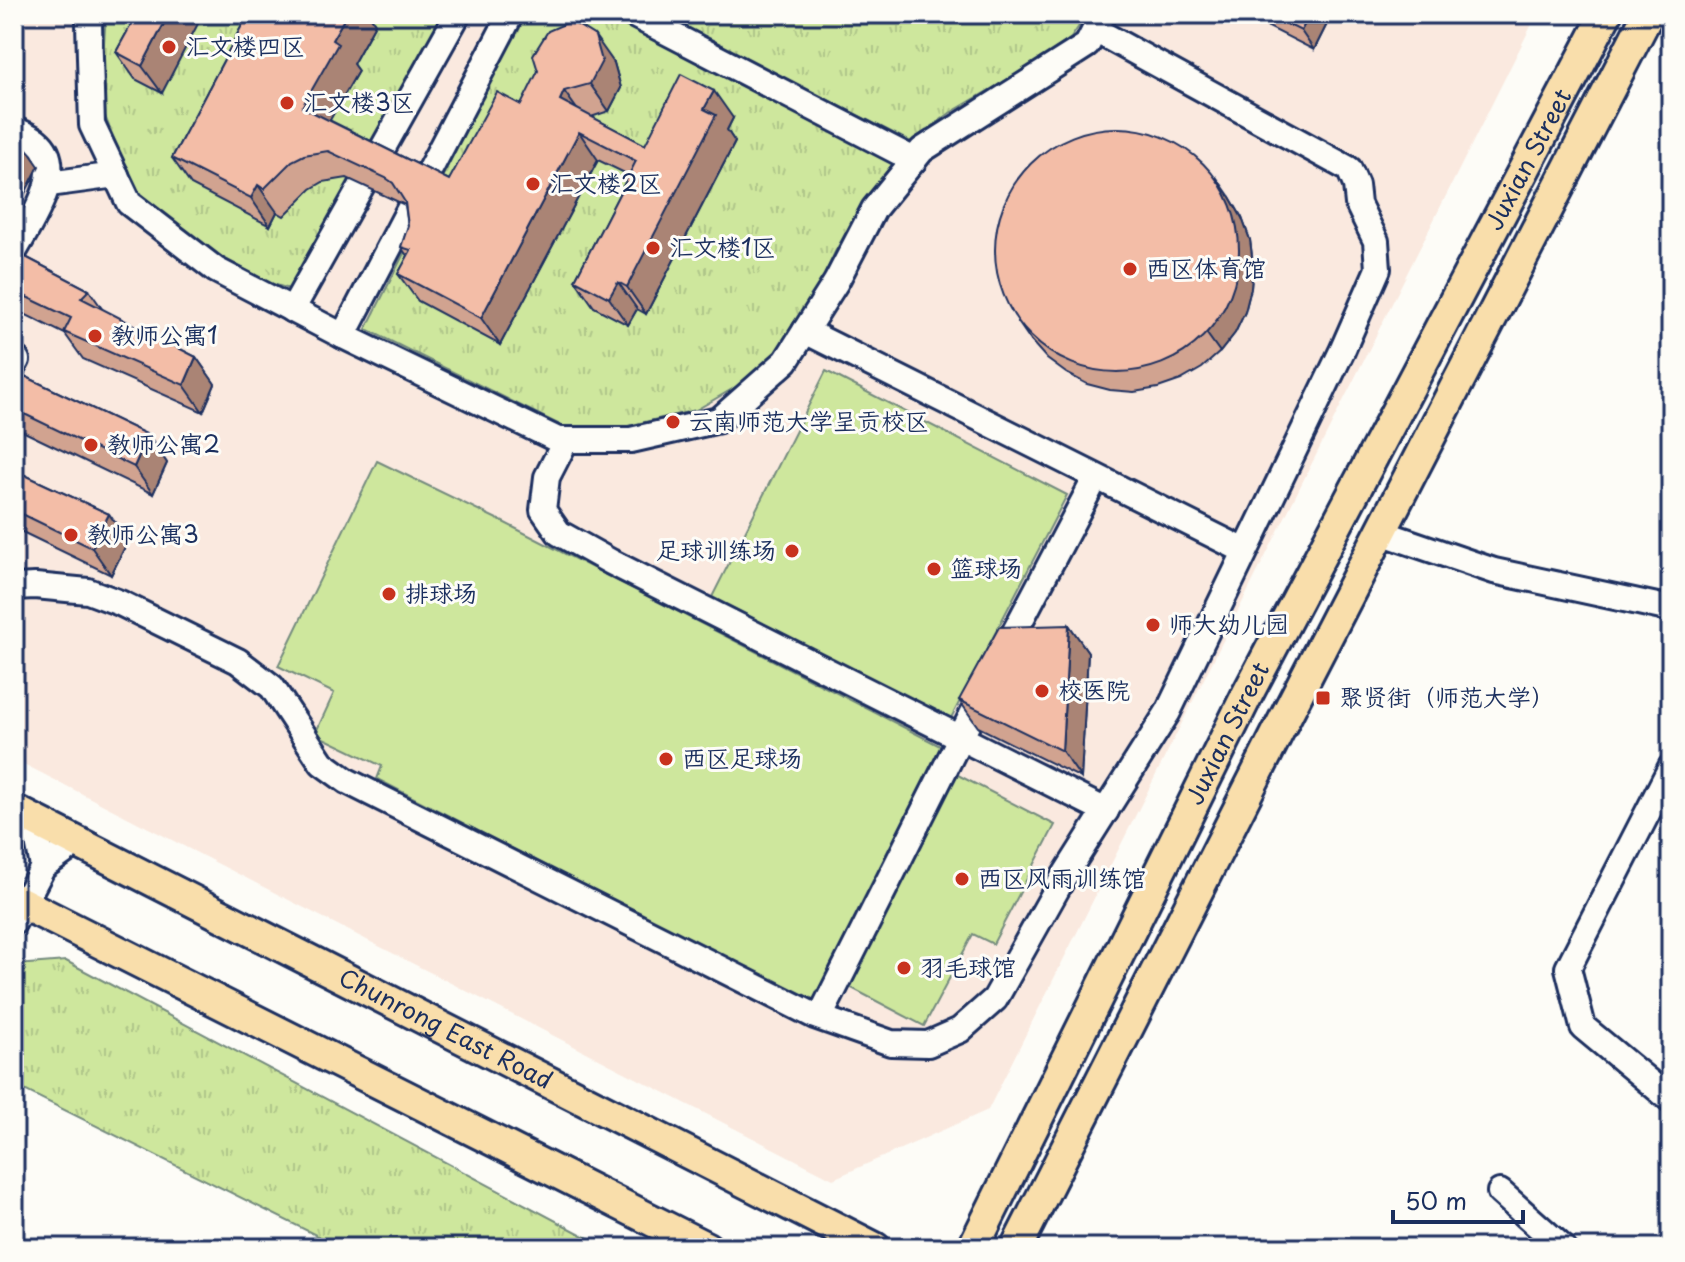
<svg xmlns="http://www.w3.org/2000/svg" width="1685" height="1262" viewBox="0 0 1685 1262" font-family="'Playpen Sans','LXGW WenKai TC',sans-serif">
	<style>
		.built { fill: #fae9df }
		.park { fill: url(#park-tufts); stroke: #748b7e; stroke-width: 2 }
		.garden { fill: #cee79d; stroke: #748b7e; stroke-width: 2 }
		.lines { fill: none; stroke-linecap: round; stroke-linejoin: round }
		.minor-casing { stroke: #1b2f5e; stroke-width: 30 }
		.major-casing { stroke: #1b2f5e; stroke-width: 36 }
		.minor { stroke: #fdfcf7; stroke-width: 24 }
		.major { stroke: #f9deab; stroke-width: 30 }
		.wall { fill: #d1a390; stroke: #1b2f5e; stroke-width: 2 }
		.shaded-wall { fill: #aa8475; stroke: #1b2f5e; stroke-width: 2 }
		.building { fill: #f3bda7; stroke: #1b2f5e; stroke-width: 2 }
		.poi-dot { fill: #c8321e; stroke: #fdfcf7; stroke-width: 3 }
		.labels { text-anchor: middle; stroke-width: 6; stroke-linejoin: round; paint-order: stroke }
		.poi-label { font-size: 24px; fill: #1b2f5e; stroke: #fdfcf7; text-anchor: start }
		.street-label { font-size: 24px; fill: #1b2f5e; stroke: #fdfcf7 }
	</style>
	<defs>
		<pattern id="park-tufts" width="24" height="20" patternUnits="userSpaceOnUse" patternTransform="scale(2)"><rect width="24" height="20" fill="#cee79d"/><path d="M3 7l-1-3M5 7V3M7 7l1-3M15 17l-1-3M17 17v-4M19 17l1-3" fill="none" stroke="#b0c68a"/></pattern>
	</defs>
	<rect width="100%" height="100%" fill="#fdfcf7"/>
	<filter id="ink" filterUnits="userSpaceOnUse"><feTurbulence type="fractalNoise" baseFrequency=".0125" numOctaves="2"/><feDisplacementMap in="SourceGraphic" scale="16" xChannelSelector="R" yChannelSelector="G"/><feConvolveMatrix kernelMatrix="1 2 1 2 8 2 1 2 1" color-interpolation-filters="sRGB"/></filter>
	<g filter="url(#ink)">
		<path class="built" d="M14,14H1537L988,1110L833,1179L14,759Z"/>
		<g class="park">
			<path d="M106,14H450L305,294L270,283L205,248L140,195L126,170L105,116L101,86Z"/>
			<path d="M524,14H603L898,164L879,181L856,215L835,252L817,292L780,351L746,381L696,410L615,429L564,427L366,329Z"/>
			<path d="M658,14H1087L1071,38L1034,64L950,113L911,142Z"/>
			<path d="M66,961L607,1248H342L14,1085V968L16,965Z"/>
		</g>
		<g class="garden">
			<path d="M826,371L1067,495L950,720L712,597Z"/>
			<path d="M377,461L501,521L950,751L818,1005L377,779L382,766L315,734L334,693L278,666Z"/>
			<path d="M954,773L1055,825L993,944L973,934L924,1026L844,984Z"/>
		</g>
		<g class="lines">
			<g class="minor-casing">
				<g id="minor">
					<path d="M92,14L89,24L92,125L129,203L216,270L343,336L558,440H631L719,420L786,361L836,282L874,209L922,150L1087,45L1103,14"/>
					<path d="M632,14L914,160"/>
					<path d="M14,129C21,133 31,136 37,141C70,168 28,226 14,252"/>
					<path d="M49,184L116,175"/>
					<path d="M292,310L458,14"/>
					<path d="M805,331L1245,551"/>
					<path d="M343,336L511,14"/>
					<path d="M14,358L17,360L14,365"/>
					<path d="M566,440L547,477L543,510L559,533L611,562L1106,811"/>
					<path d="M1380,532L1494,571L1671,609"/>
					<path d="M14,587L35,586L88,591L120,603L238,661L272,687L322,763L347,781L815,1016L891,1043L928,1044L960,1030L995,999L1063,878L1168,712L1342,351L1378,269L1376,241L1358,204L1356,185L1349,169L1095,30"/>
					<path d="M1003,654L1096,477"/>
					<path d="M1671,767L1568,968L1583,1027L1671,1100"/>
					<path d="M34,820L43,867"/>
					<path d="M14,922L43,867L78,842"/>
					<path d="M820,1017L986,687"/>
					<path d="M1500,1192L1563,1248"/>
				</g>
			</g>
			<g class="major-casing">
				<g id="major">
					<path id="s1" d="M14,810L875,1248"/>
					<path d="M14,899L707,1248"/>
					<path id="s2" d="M973,1248L1248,693L1606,14"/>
					<path d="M1016,1248L1289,710L1648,14"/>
				</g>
			</g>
			<use href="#minor" class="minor"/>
			<use href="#major" class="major"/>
		</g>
		<g class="wall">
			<path d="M137,14L162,93L135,79L116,52Z"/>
			<path d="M248,14H369L375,24L353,64L358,71L329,120L449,180L521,105L614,63L621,88L609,111L591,117L645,145L733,118L727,130L735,142L646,314L637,309L628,325L594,307L575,280L629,175L598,160L500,345L418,301L398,274L408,257L401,247L408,226L405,205L347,178L323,182L311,189L284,216L277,212L270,226L191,185L172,158Z"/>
			<path d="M1243,14H1332L1314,50Z"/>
			<path d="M1230,197L1242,218L1250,240L1253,264L1251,288L1245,312L1235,333L1220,352L1202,368L1181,380L1158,388L1134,392L1110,390L1087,384L1066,373L1047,359L1031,341L1018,322Z"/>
			<path d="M14,251L89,290L103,310L196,357L215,384L203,412L83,359L65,334L14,309Z"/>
			<path d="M14,371L148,435L167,463L153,494L14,427Z"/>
			<path d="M14,470L109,514L128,541L111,575L14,528Z"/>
			<path d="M1069,625L1088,652L1081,778L978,727L959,700Z"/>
		</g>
		<g class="shaded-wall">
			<path d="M169,14H203L162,93L142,66Z"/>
			<path d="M347,14H369L375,24L353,64L358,71L322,134L302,107L332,40Z"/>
			<path d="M1310,14H1332L1314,50L1301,31Z"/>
			<path d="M595,36L614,63L621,88L609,111L590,84Z"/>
			<path d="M564,91L584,119L560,100Z"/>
			<path d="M714,91L733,118L727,130L735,142L646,314L627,287L704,109Z"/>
			<path d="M579,132L598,160L500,345L481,318Z"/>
			<path d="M20,139L39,166L14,215V151Z"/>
			<path d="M1217,178L1230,197L1242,218L1250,240L1253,264L1251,288L1245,312L1235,333L1220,352L1207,334Z"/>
			<path d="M258,185L277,212L270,226L251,198Z"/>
			<path d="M618,282L637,309L628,325L609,298Z"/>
			<path d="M196,357L215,384L203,412L184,385Z"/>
			<path d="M148,435L167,463L153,494L134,467Z"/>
			<path d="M109,514L128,541L111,575L92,548Z"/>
			<path d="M1069,625L1088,652L1081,778L1062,751Z"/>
		</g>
		<g class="building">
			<path d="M137,14H169L142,66L116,52Z"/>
			<path d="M248,14H347L332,40L338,44L302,107L449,180L497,92L521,105L538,71L533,55L548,31L571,21L595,36L602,61L590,84L564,91L560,100L645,145L681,74L714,91L704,109L716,115L627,287L618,282L609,298L575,280L636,161L579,132L481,318L398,274L411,250L401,247L408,226L405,202L393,183L386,178L328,151L304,155L292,161L264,189L258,185L251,198L172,158Z"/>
			<path d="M1267,14H1310L1301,31Z"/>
			<circle cx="1117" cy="250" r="122"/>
			<path d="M14,135L20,139L14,151Z"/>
			<path d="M14,251L89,290L81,298L196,357L184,385L64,332L71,318L14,291Z"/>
			<path d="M14,371L148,435L134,467L14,409Z"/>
			<path d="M14,470L109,514L92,548L14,510Z"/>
			<path d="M1069,625L1062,751L959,700L999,627Z"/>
		</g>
	</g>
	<g class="poi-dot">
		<circle cx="169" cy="47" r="8"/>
		<circle cx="287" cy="103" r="8"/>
		<circle cx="533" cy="184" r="8"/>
		<circle cx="653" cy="248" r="8"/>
		<circle cx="1130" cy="269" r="8"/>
		<circle cx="95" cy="336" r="8"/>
		<circle cx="673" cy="422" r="8"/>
		<circle cx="91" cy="445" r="8"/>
		<circle cx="71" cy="535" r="8"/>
		<circle cx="792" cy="551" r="8"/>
		<circle cx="934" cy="569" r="8"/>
		<circle cx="389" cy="594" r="8"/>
		<circle cx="1153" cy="625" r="8"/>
		<circle cx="1042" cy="691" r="8"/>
		<rect x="1315" y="690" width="16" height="16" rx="4"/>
		<circle cx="666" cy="759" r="8"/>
		<circle cx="962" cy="879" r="8"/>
		<circle cx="904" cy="968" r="8"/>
	</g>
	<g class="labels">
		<g class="poi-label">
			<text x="185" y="55">汇文楼四区</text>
			<text x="303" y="111">汇文楼3区</text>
			<text x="549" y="192">汇文楼2区</text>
			<text x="669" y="256">汇文楼1区</text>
			<text x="1146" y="277">西区体育馆</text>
			<text x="111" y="344">教师公寓1</text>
			<text x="689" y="430">云南师范大学呈贡校区</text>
			<text x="107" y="453">教师公寓2</text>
			<text x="87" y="543">教师公寓3</text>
			<text x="776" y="559" text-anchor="end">足球训练场</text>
			<text x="950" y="577">篮球场</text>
			<text x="405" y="602">排球场</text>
			<text x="1169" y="633">师大幼儿园</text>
			<text x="1058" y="699">校医院</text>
			<text x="1339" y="706">聚贤街（师范大学）</text>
			<text x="682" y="767">西区足球场</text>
			<text x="978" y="887">西区风雨训练馆</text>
			<text x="920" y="976">羽毛球馆</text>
		</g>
		<g class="street-label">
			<text dy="8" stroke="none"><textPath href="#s2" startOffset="1222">Juxian Street</textPath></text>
			<text dy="8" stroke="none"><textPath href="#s2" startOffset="574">Juxian Street</textPath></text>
			<text dy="8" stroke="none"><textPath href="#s1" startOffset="484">Chunrong East Road</textPath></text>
		</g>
	</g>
	<rect width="1685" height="1262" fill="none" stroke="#fdfcf7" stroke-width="48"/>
	<rect x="24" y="24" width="1637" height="1214" fill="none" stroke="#1b2f5e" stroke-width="3" filter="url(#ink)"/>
	<path d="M1393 1210v12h130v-12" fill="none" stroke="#1b2f5e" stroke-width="4"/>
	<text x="1405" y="1210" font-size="24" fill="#1b2f5e" stroke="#fdfcf7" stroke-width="6" paint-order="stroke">50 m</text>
</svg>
